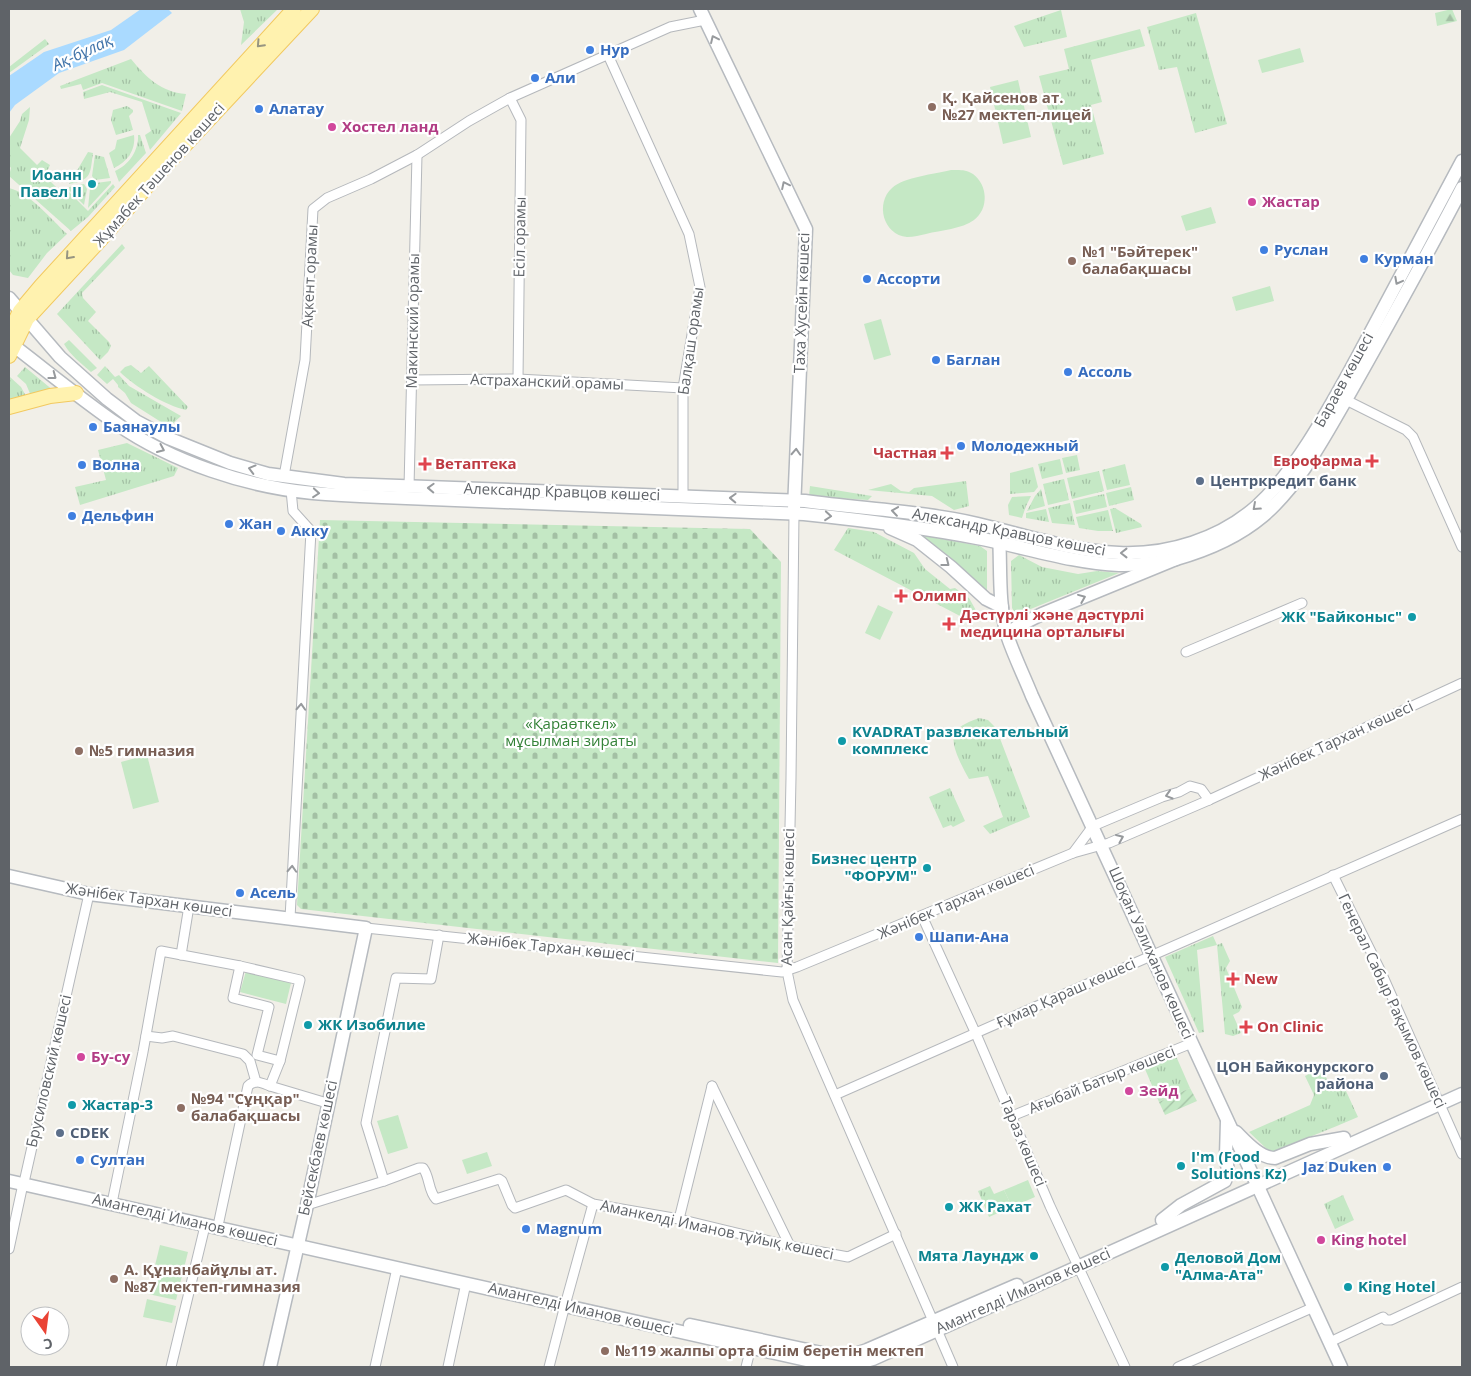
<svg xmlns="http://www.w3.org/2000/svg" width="1471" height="1376" viewBox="0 0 1471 1376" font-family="'Open Sans',sans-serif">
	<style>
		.grass { fill: url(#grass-tufts) }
		.forest { fill: url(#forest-firs) }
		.cemetery { fill: url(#cemetery-stones) }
		.garden { fill: url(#garden-furrows) }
		.pitch { fill: #c5e8c5 }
		.water { fill: #aadaff }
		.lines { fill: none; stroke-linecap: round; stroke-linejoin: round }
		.street-casing { stroke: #b5b8bc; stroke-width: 11 }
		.secondary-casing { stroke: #b6babf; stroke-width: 15 }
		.primary-casing { stroke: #f2c960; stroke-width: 16 }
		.street { stroke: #fff; stroke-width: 9 }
		.secondary { stroke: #fff; stroke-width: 12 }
		.primary { stroke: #fff2af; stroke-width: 14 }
		.oneway { stroke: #979a9d }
		.oneway2 { stroke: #979581 }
		.shop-dot { fill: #3f7fe0; stroke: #fff; stroke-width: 2 }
		.education-dot { fill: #8d6e63; stroke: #fff; stroke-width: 2 }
		.hotel-dot { fill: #d1479c; stroke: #fff; stroke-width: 2 }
		.culture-dot { fill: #0f9aa8; stroke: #fff; stroke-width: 2 }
		.health-dot { fill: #e0444e; stroke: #fff; stroke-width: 2 }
		.service-dot { fill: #5c6f8a; stroke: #fff; stroke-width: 2 }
		.labels { text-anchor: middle; stroke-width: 4.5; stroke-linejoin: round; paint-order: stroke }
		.shop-label { font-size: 15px; font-weight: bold; fill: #366cbe; stroke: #fff; text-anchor: start }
		.education-label { font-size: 15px; font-weight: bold; fill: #785e54; stroke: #fff; text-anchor: start }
		.hotel-label { font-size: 15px; font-weight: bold; fill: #b23c85; stroke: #fff; text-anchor: start }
		.culture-label { font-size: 15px; font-weight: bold; fill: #0d838f; stroke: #fff; text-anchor: start }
		.street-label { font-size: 15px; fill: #5f6368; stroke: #fff }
		.health-label { font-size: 15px; font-weight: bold; fill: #be3a42; stroke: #fff; text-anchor: start }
		.service-label { font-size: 15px; font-weight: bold; fill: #4e5e75; stroke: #fff; text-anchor: start }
		.park-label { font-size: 15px; fill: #348238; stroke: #fff }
		.water-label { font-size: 16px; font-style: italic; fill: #4174aa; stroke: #fff }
	</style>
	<defs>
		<pattern id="grass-tufts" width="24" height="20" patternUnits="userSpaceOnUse" patternTransform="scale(1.25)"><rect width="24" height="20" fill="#c5e8c5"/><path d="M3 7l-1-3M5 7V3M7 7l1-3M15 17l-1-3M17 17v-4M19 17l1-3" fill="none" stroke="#a3c0a4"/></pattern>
		<pattern id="forest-firs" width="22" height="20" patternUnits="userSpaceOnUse" patternTransform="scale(1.25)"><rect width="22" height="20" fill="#c5e8c5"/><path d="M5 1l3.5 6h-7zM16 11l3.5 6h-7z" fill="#a3c0a4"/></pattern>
		<pattern id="cemetery-stones" width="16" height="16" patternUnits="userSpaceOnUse" patternTransform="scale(1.25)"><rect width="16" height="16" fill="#c5e8c5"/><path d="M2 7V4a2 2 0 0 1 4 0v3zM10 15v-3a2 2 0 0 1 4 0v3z" fill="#a3c0a4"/></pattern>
		<pattern id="garden-furrows" width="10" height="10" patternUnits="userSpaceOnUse" patternTransform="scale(1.25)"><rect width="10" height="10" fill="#c5e8c5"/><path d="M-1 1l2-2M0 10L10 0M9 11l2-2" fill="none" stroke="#a3c0a4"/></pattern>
	</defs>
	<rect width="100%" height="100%" fill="#f1efe8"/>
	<g class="grass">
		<path d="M240,9H278L241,45L244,22Z"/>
		<path d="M1061,10L1067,37L1024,47L1014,26Z"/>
		<path d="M1196,13L1227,124L1195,133L1177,67L1159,70L1147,27Z"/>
		<path d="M1140,29L1145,46L1091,60L1102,102L1091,105L1104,154L1063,165L1039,76L1069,69L1064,49Z"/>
		<path d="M45,39L49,44L9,73V67Z"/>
		<path d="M131,59C147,78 161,92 186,94L182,111L102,83L83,90L81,84L61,89L60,86Z"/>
		<path d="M102,85L181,113L150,150L145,135L151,131L142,102L110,92L84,99L83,92Z"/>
		<path d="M127,106L133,110V112L129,116L133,130L116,135L111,120L113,110Z"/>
		<path d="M30,107L29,120L20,148L37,165L42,160L50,165L45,176L64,195L69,192L88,211L113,184L115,187L88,217L71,231L9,176L11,168L9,165V138L20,121L22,114Z"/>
		<path d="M134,135C136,150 127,162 114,168L109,153L115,149L117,140Z"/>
		<path d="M138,135H140L146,153L119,182L115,171C129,165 139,150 138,135Z"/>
		<path d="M88,152L93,153C90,174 92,180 69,184Z"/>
		<path d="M95,155L104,157L110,178L95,180L92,176Z"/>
		<path d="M111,181V183L88,208L90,188L96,183Z"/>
		<path d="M84,184L87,189L84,205L68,189L69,187Z"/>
		<path d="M9,188C30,193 51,219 67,234L47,253L28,278L13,275L9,270Z"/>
		<path d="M122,244L125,248L82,293L83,298L96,312L88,321L109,342L111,346L108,352L100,360L57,314Z"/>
		<path d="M69,340L97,368L91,372C82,364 70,355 64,344Z"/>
		<path d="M131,365L141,373L149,366L188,407L186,410C166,406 134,386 120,372L125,367Z"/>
		<path d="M105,366L115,377L119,375L129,386L181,416L169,427L131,403L125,393L118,387V385L113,379L107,384L97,375Z"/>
		<path d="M25,367L54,391L31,396L26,384L17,376Z"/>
		<path d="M10,377L21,387L27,398L9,402Z"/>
		<path d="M127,443L178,468L174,476L80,505L75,487L106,480L98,450Z"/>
		<path d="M1077,455L1080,470L1066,473L1062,458Z"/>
		<path d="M1060,459L1063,474L1042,479L1038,464Z"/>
		<path d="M1125,464L1130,485L1107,490L1102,470Z"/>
		<path d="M1033,467L1038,487L1034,492L1010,494V473Z"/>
		<path d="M1099,471L1104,491L1072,499L1067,478Z"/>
		<path d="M1064,479L1069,500L1048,505L1043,484Z"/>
		<path d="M966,481L969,506L954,510L932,496L868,490L891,484L901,491L909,492L914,488Z"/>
		<path d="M810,486L872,496L868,500L809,496Z"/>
		<path d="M1131,487L1134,500L1109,506L1106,493Z"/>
		<path d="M1041,489L1045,506L1027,511L1035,496Z"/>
		<path d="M1104,494L1107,507L1076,514L1073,501Z"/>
		<path d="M1031,496L1026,506L1022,518L1009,515L1008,505L1012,497Z"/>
		<path d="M1070,503L1075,525L1052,523L1048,508Z"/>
		<path d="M1115,508L1141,524L1142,527L1116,533L1110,509Z"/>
		<path d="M1046,509L1049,522L1026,518V513Z"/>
		<path d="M1108,510L1113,531H1098L1079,528L1076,517Z"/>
		<path d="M848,528L874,532L914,553L925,569L950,589L955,588L969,598L978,614L976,617L967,608L960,616L834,550Z"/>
		<path d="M920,535L980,546L987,551V595C965,569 948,554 920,535Z"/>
		<path d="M1019,555L1042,567L1078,574L1097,571L1119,573L1016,615L1012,608L1011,561Z"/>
		<path d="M979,718L988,720L996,728L1030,817L990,834L983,826L1003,817L988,776L969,779C963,768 949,744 955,733C959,725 971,721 979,718Z"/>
		<path d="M950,788L965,821L953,827L951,825L943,828L929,797Z"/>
		<path d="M1213,936L1217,945L1222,943L1230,961L1226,968L1242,1007L1239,1012L1233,1015L1241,1033L1233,1036L1225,1034L1217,945L1197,950L1204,1032L1199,1033L1165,957Z"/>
		<path d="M1176,1056L1190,1088L1159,1102L1145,1069Z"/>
		<path d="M1321,1068L1329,1083L1340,1078L1358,1117C1329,1130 1300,1140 1271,1153L1249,1132L1310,1105L1314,1095L1305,1076Z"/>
		<path d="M990,1186L994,1194L1004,1190L1012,1207L989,1217L978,1191Z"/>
		<path d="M1343,1195L1354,1220L1335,1229L1324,1204Z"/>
	</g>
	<path class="forest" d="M1452,9L1457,21L1437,26L1435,13Z"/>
	<path class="cemetery" d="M320,520L750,529L781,562L778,963L301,909L297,905Z"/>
	<path class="garden" d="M1190,1088L1197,1101L1165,1115L1159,1102Z"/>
	<g class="pitch">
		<path d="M1300,48L1304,62L1262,73L1258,60Z"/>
		<path d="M1018,80L1031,137L1003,144L990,87Z"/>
		<path d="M1080,98L1083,112L1059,117L1056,103Z"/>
		<path d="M951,170C958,170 966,169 973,174C988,185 989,209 974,220C962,229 941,230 926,234C920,235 914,237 907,237C883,235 875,203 892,188C904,177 935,174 951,170Z"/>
		<path d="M1211,207L1216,223L1186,231L1181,216Z"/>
		<path d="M1270,286L1274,301L1236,311L1232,297Z"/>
		<path d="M881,319L891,355L874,360L864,324Z"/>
		<path d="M878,605L893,612L880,640L865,633Z"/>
		<path d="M147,755L159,802L133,809L121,762Z"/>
		<path d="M246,971L291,983L286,1004L240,992Z"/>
		<path d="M398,1115L408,1148L388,1154L377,1121Z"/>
		<path d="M487,1152L492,1166L467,1174L462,1160Z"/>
		<path d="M1028,1180L1035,1197L1012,1207L1004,1190Z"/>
		<path d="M160,1245L188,1252L176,1300L148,1294Z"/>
		<path d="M147,1299L176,1306L172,1323L143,1317Z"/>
	</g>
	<path class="water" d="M141,9H168L172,13L124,50L59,73L15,105L9,113V76L44,52L111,30Z"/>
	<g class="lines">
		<g class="street-casing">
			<g id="street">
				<path d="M608,55L689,234L700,287L683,388V496"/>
				<path d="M510,98L521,120L518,379"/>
				<path d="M412,380L518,379L683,388"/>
				<path d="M1342,398L1406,430L1413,437L1462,547"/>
				<path d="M284,476L305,360L313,209L327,198L371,179L417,155L469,121L510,98L670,27L705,20"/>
				<path d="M409,487L417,155"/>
				<path d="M794,514L791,778L787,971L793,1000L933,1321"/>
				<path d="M1186,652L1302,603"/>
				<path d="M1073,853L1093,826L1162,797L1179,792L1190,786L1201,789L1209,800"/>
				<path d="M1333,875L1381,972L1462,1154"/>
				<path d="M922,916L976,1034L1050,1206L1125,1367"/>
				<path d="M290,918L311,531L293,511L291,490"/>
				<path d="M366,928L782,972L797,967L1073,853L1109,843L1209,800L1462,683"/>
				<path d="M181,955L189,906"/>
				<path d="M240,966L233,998L269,1007L257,1055L280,1061"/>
				<path d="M146,1036L162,1038L173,1036L243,1054L250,1061L256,1082"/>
				<path d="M712,1086L790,1246"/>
				<path d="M835,1095L1462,819"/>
				<path d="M1012,1116L1192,1043"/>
				<path d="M25,1178L89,894"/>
				<path d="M384,1181L419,1168H423C430,1177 428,1191 436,1199L499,1179L502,1181L512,1205L515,1208L566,1190L593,1204L679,1219L790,1246L848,1257L896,1234"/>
				<path d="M113,1198L143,1052L161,951L240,966L300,980L280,1061L270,1086L327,1103"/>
				<path d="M307,1205L384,1181L366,1123L396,978L431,979L439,935"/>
				<path d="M679,1219L712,1086"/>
				<path d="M219,1221L248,1086C255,1079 262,1083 270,1086"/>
				<path d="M9,1249L23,1184"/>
				<path d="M567,1298L593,1204"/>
				<path d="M937,1330L953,1367"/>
				<path d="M1330,1342L1383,1317L1386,1320H1391L1462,1287"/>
				<path d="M171,1367L205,1226"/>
				<path d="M375,1367L397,1268"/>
				<path d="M448,1367L466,1283"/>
				<path d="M549,1367L565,1305"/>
				<path d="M746,1367L751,1347"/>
				<path d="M1178,1367L1314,1307"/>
			</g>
		</g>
		<g class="secondary-casing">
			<g id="secondary">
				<path d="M700,9L806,229L794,509"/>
				<path d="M9,298L60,357L107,399L136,421L168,438L230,463L268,474L344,484L805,501C862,509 921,511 978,524C1025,535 1071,551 1119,553C1168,555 1220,539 1257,506C1297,470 1331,405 1357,358C1392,293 1427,227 1462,161"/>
				<path d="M9,339L14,346C48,372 82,400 117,424C172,462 247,487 313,493C336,495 359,496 382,497L804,514C862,520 920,527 977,538C1025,547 1071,563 1119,565C1138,566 1157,562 1176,559"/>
				<path d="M890,528L917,540L951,567L986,599L1002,607"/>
				<path d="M999,534C1001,568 998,602 1007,635C1014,656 1024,676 1032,696L1341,1367"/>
				<path d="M1007,634L1018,626L1042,614L1176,559C1208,550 1238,537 1263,516C1300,484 1323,439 1347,398C1386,329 1425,259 1462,188"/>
				<path d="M9,876L89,894L366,928L307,1205L270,1367"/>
				<path d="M1236,1132C1246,1142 1260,1158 1275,1158L1310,1144L1344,1138"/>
				<path d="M9,1181L833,1366H849L873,1359L1462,1094"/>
				<path d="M1162,1220L1181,1205L1225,1181L1228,1172L1226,1156L1227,1121"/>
				<path d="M690,1325L831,1355L849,1356L867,1350L1017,1285"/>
			</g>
		</g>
		<g class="primary-casing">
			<g id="primary">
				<path d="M9,334L20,311L41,286L294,9"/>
				<path d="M9,356L27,319L101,239L156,176L312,9"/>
				<path d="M9,407L50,396L76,393"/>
			</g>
		</g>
		<use href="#street" class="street"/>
		<use href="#secondary" class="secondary"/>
		<use href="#primary" class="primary"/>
	</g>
	<defs><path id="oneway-chevron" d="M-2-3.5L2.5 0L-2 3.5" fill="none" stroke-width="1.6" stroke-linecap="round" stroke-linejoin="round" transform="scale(1.25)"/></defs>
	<g class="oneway">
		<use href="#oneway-chevron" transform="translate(714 39) rotate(-115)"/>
		<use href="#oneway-chevron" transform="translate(785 185) rotate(-116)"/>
		<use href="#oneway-chevron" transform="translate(1398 281) rotate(118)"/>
		<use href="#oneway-chevron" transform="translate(53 376) rotate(37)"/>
		<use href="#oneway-chevron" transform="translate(161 449) rotate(24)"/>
		<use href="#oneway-chevron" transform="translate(796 452) rotate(-87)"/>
		<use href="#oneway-chevron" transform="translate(252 469) rotate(-165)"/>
		<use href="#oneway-chevron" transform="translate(431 488) rotate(-178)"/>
		<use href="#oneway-chevron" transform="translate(316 493) rotate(5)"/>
		<use href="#oneway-chevron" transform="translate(733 498) rotate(-178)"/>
		<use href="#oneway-chevron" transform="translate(1256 507) rotate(138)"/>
		<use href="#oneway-chevron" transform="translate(895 511) rotate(-172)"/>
		<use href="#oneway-chevron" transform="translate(828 516) rotate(5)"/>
		<use href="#oneway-chevron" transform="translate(1124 553) rotate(-180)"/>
		<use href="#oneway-chevron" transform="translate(946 563) rotate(38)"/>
		<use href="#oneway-chevron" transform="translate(1082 598) rotate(-22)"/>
		<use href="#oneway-chevron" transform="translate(301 707) rotate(-87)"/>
		<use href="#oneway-chevron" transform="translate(1169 795) rotate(163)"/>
		<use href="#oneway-chevron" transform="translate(1120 838) rotate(-23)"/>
		<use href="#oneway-chevron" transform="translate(292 869) rotate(-87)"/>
	</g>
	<g class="oneway2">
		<use href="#oneway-chevron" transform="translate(260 44) rotate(133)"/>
		<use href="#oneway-chevron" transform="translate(69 256) rotate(132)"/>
	</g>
	<g class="shop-dot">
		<circle cx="590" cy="50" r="5"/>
		<circle cx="535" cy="78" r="5"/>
		<circle cx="259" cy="109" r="5"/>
		<circle cx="1264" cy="250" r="5"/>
		<circle cx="1364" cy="259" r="5"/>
		<circle cx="867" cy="279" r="5"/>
		<circle cx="936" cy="360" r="5"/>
		<circle cx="1068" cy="372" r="5"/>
		<circle cx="93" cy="427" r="5"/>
		<circle cx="961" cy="446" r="5"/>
		<circle cx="82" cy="465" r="5"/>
		<circle cx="72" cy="516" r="5"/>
		<circle cx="229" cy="524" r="5"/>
		<circle cx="281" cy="531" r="5"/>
		<circle cx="240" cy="893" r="5"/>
		<circle cx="919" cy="937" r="5"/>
		<circle cx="80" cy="1160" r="5"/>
		<circle cx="1387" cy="1167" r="5"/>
		<circle cx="526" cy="1229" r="5"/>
	</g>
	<g class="education-dot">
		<circle cx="932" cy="107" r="5"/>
		<circle cx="1072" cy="261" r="5"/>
		<circle cx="79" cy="751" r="5"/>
		<circle cx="181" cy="1108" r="5"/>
		<circle cx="114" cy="1279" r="5"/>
		<circle cx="605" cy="1351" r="5"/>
	</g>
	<g class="hotel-dot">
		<circle cx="332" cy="127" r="5"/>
		<circle cx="1252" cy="202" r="5"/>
		<circle cx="81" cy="1057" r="5"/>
		<circle cx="1129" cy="1091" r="5"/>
		<circle cx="1321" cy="1240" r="5"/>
	</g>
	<g class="culture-dot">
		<circle cx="92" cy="184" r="5"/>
		<circle cx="1412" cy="617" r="5"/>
		<circle cx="842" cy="741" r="5"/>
		<circle cx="927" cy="868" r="5"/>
		<circle cx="308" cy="1025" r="5"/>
		<circle cx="72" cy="1105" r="5"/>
		<circle cx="1181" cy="1166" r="5"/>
		<circle cx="949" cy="1207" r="5"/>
		<circle cx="1034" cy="1256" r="5"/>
		<circle cx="1165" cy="1267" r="5"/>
		<circle cx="1348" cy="1287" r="5"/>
	</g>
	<g class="health-dot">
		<path d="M944.5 445.5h5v5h5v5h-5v5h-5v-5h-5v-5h5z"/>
		<path d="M1369.5 453.5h5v5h5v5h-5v5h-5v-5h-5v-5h5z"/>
		<path d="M422.5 456.5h5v5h5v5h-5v5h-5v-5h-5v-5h5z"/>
		<path d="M898.5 588.5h5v5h5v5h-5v5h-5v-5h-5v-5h5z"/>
		<path d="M946.5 616.5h5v5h5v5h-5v5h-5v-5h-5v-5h5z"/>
		<path d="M1230.5 971.5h5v5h5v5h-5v5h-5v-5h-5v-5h5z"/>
		<path d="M1243.5 1019.5h5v5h5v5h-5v5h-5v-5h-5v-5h5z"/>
	</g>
	<g class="service-dot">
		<circle cx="1200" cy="481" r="5"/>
		<circle cx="1384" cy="1076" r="5"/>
		<circle cx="60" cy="1133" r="5"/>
	</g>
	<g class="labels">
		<g class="shop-label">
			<text x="600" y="55">Нур</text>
			<text x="545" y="83">Али</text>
			<text x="269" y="114">Алатау</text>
			<text x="1274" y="255">Руслан</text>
			<text x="1374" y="264">Курман</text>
			<text x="877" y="284">Ассорти</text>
			<text x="946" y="365">Баглан</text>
			<text x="1078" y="377">Ассоль</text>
			<text x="103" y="432">Баянаулы</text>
			<text x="971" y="451">Молодежный</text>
			<text x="92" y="470">Волна</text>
			<text x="82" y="521">Дельфин</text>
			<text x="239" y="529">Жан</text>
			<text x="291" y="536">Акку</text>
			<text x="250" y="898">Асель</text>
			<text x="929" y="942">Шапи-Ана</text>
			<text x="90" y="1165">Султан</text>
			<text x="1377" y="1172" text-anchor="end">Jaz Duken</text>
			<text x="536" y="1234">Magnum</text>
		</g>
		<g class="education-label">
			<text x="942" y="103">Қ. Қайсенов ат.<tspan x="942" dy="17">№27 мектеп-лицей</tspan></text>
			<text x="1082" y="257">№1 "Бәйтерек"<tspan x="1082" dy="17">балабақшасы</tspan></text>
			<text x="89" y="756">№5 гимназия</text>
			<text x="191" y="1104">№94 "Сұңқар"<tspan x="191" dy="17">балабақшасы</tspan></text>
			<text x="124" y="1275">А. Құнанбайұлы ат.<tspan x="124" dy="17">№87 мектеп-гимназия</tspan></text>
			<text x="615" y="1356">№119 жалпы орта білім беретін мектеп</text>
		</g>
		<g class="hotel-label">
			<text x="342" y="132">Хостел ланд</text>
			<text x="1262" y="207">Жастар</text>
			<text x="91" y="1062">Бу-су</text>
			<text x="1139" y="1096">Зейд</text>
			<text x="1331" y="1245">King hotel</text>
		</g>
		<g class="culture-label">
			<text x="82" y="180" text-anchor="end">Иоанн<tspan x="82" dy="17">Павел II</tspan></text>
			<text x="1402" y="622" text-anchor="end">ЖК "Байконыс"</text>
			<text x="852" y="737">KVADRAT развлекательный<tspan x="852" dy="17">комплекс</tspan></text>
			<text x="917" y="864" text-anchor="end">Бизнес центр<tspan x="917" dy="17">"ФОРУМ"</tspan></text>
			<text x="318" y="1030">ЖК Изобилие</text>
			<text x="82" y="1110">Жастар-3</text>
			<text x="1191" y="1162">I'm (Food<tspan x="1191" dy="17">Solutions Kz)</tspan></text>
			<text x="959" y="1212">ЖК Рахат</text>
			<text x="1024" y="1261" text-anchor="end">Мята Лаундж</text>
			<text x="1175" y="1263">Деловой Дом<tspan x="1175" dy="17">"Алма-Ата"</tspan></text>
			<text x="1358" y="1292">King Hotel</text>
		</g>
		<g class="street-label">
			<text transform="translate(159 175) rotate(-48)" y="5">Жұмабек Тәшенов көшесі</text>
			<text transform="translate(520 237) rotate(-89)" y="5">Есіл орамы</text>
			<text transform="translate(310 276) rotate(-87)" y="5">Ақкент орамы</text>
			<text transform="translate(802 303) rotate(-88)" y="5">Таха Хусейн көшесі</text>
			<text transform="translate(413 321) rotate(-89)" y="5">Макинский орамы</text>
			<text transform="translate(691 341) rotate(-82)" y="5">Балқаш орамы</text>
			<text transform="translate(1344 380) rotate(-61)" y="5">Бараев көшесі</text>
			<text transform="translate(547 382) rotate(2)" y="5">Астраханский орамы</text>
			<text transform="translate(562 492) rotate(2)" y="5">Александр Кравцов көшесі</text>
			<text transform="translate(1009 532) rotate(11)" y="5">Александр Кравцов көшесі</text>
			<text transform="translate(1336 741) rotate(-25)" y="5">Жәнібек Тархан көшесі</text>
			<text transform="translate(788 897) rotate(-89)" y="5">Асан Қайғы көшесі</text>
			<text transform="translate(149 900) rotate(8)" y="5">Жәнібек Тархан көшесі</text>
			<text transform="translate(956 902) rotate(-23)" y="5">Жәнібек Тархан көшесі</text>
			<text transform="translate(551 947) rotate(6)" y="5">Жәнібек Тархан көшесі</text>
			<text transform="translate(1151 953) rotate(66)" y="5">Шоқан Уәлиханов көшесі</text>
			<text transform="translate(1066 993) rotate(-24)" y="5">Ғұмар Қараш көшесі</text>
			<text transform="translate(1392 1001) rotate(65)" y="5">Генерал Сабыр Рақымов көшесі</text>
			<text transform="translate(49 1071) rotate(-77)" y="5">Брусиловский көшесі</text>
			<text transform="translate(1102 1080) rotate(-22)" y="5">Ағыбай Батыр көшесі</text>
			<text transform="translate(1023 1142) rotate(67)" y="5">Тараз көшесі</text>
			<text transform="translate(318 1148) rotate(-78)" y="5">Бейсекбаев көшесі</text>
			<text transform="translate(185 1220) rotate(13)" y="5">Амангелді Иманов көшесі</text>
			<text transform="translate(717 1230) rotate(12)" y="5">Аманкелді Иманов тұйық көшесі</text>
			<text transform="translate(1023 1291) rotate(-24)" y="5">Амангелді Иманов көшесі</text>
			<text transform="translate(581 1309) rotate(13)" y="5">Амангелді Иманов көшесі</text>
		</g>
		<g class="health-label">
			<text x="937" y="458" text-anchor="end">Частная</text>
			<text x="1362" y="466" text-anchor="end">Еврофарма</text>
			<text x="435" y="469">Ветаптека</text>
			<text x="912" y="601">Олимп</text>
			<text x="960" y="620">Дәстүрлі және дәстүрлі<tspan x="960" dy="17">медицина орталығы</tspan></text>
			<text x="1244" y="984">New</text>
			<text x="1257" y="1032">On Clinic</text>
		</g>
		<g class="service-label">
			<text x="1210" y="486">Центркредит банк</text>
			<text x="1374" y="1072" text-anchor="end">ЦОН Байконурского<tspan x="1374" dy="17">района</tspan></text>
			<text x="70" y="1138">CDEK</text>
		</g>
		<g class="park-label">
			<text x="571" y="729">«Қараөткел»<tspan x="571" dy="17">мұсылман зираты</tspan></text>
		</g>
		<g class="water-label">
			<text transform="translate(82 52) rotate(-25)" y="6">Ақ-бұлақ</text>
		</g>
	</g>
	<rect width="1471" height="1376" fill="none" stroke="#5f6368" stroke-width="20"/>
	<g transform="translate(45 1331) rotate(166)"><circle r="24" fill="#ffffff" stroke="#bfc1c3"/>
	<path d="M0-4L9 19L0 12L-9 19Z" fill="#ea4335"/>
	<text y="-8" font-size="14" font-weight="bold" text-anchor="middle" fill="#5f6368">С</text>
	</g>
</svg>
